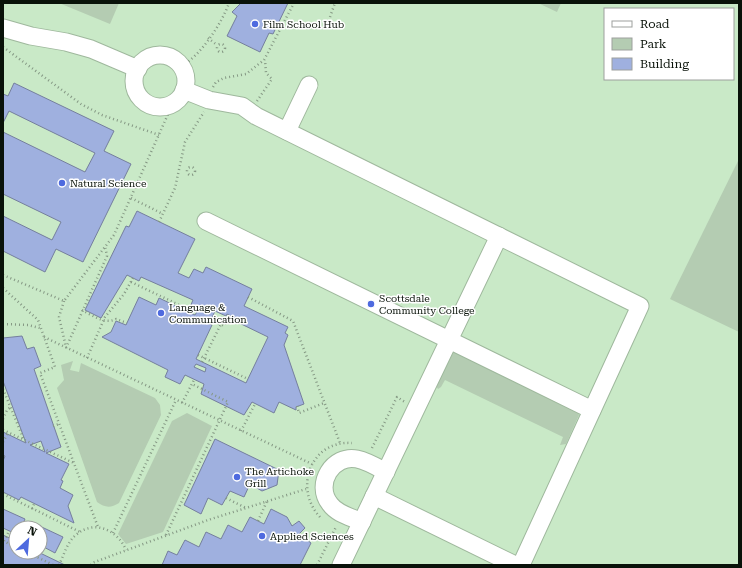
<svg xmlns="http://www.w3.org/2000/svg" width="742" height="568" viewBox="0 0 742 568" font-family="'Roboto Serif',serif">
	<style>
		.built { fill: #c9e9c7; fill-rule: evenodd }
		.green { fill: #b4ccb2 }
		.building { fill: #9fb0df; stroke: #757f9d; fill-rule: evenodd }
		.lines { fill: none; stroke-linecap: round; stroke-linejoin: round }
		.minor-casing { stroke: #9fb89d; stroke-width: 19 }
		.path { stroke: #859884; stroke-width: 2.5; stroke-dasharray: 1 3; stroke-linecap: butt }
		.minor { stroke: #fff; stroke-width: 17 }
		.poi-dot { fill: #4e6adf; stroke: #fff; stroke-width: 1.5 }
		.labels { text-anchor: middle; stroke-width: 3; stroke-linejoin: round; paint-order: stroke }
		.poi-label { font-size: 10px; fill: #091209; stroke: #fff; text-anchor: start }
	</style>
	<rect width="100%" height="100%" fill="#d9f3d7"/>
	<path class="built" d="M3,3H739V565H3ZM605,9H733V79H605ZM16,528H40V552H16Z"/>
	<g class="green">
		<path d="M59,3H119L110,24Z"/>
		<path d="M538,3H561L557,12Z"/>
		<path d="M739,159V332L670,299Z"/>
		<path d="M453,351L578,412L579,415L566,444L560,445L563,437L445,380L441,387L438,389L435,384Z"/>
		<path d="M73,361L70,370L79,372L81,363L155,398L160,405L161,415L119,503C111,508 105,508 97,502L57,388L64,380L61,365Z"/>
		<path d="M187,413L212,426L163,532L126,544L118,534L172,421Z"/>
	</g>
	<g class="building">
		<path d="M241,3H288L273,34L269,33L260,52L227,36L237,16L232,12Z"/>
		<path d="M14,83L114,131L104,151L131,164L83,262L56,249L45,272L3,251V216L52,240L61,222L3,194V132L85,172L95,153L9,111L3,123V94L8,96Z"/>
		<path d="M137,211L195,239L178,273L189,278L194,269L203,273L206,267L252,289L244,306L288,327L285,333L288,335L284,345L304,404L296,407V410L279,402L274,413L252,402L244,415L201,394L204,384L185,375L180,384L165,377L168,370L102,337L111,332L116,321L126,325L139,297L156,305L159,298L195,315L198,310L190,307L193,300L141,277L139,281L127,275L101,318L85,310L126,226L129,227ZM215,311L226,316L227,314L236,319L235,321L268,337L246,383L196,359L212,325L209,324ZM196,364L206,368L205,372L194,367Z"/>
		<path d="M22,336L27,349L34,347L41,366L34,369L61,447L46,453L69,464L61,480L63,481L60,488L73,495L68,506L74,523L21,497L19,500L3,492V461L5,456L3,455V432L26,443L3,381V338ZM41,441L45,452L30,445Z"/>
		<path d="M215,439L279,470L277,485L262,491L250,484L244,497L230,491L222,505L208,498L201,514L184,505Z"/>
		<path d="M3,509L25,519L21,528H16V534L3,528Z"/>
		<path d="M271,509L287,517L292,526L299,521L305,528L299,534L311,543L300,565H162L168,551L177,555L185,540L199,547L206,532L221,539L228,525L242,532L250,517L264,524Z"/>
		<path d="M31,522L63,537L55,553L40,545V528H28Z"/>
		<path d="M3,535L16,541V552H38L65,565H3Z"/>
	</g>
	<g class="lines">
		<g class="minor-casing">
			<g id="minor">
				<path d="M3,28L31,36L66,42L91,49L138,69"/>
				<circle cx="160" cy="81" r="26"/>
				<path d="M184,90L209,100L242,106L256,116L640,306L521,565"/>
				<path d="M287,131L309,85"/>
				<path d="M206,221L592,410"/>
				<path d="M374,496L515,565"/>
				<path d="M362,522C351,517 337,514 330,504C314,484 333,454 357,459C367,461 377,467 386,472"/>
				<path d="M341,565L499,236"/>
			</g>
		</g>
		<g class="path">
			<path d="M330,17L335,3"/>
			<path d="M208,38L217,45"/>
			<circle cx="221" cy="48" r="4"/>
			<path d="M3,47L81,104L102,115L159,135"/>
			<path d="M182,66C201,55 222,23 229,3"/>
			<path d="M213,87L216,82L224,78L246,74L264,60L294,3"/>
			<path d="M257,101L272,79L266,73L265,60"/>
			<circle cx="191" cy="171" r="4"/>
			<path d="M131,198L163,214"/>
			<path d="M159,222L175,188L185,142L204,112"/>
			<path d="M3,275L64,301L114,235L173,103"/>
			<path d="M131,282L196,313"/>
			<path d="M3,288L38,320L55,367L40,373L98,527"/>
			<path d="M248,297L293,321L340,443"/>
			<path d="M64,301L59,317L66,347"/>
			<path d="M82,310C92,315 105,325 116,319L127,323"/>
			<path d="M211,320L221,324"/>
			<path d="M3,324L28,325L40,328"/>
			<path d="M44,337L312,464"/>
			<path d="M66,348L107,256L105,246"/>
			<path d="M198,355L248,379"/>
			<path d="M87,358L105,317L124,294L133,278"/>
			<path d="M202,362L221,324L224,326L230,315"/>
			<path d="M3,389L24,440"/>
			<path d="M182,403L194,380"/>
			<path d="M297,406L299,413L324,403"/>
			<path d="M3,419L7,410L11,407"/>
			<path d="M53,426L59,424"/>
			<path d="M3,430L74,463"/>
			<path d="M241,431L255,404"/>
			<path d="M3,442L8,433"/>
			<path d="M372,448L397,397L405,402"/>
			<path d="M3,494L80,532"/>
			<path d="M226,498L246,508"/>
			<path d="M32,509L34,504"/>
			<path d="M320,517C293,488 311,440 352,443"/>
			<path d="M258,521L267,501"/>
			<path d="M113,533L176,400"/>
			<path d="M166,535L228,402L192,384"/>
			<path d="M3,541L16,547"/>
			<path d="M4,541L9,531"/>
			<path d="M27,552L53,565"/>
			<path d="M59,565C64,555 67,542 76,535C94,519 118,530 126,550"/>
			<path d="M91,565L92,563L208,520L306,489"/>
			<path d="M317,565L336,527"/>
		</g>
		<use href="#minor" class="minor"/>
	</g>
	<g class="poi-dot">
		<circle cx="255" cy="24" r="4"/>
		<circle cx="62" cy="183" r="4"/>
		<circle cx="371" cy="304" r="4"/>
		<circle cx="161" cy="313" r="4"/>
		<circle cx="237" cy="477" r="4"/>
		<circle cx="262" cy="536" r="4"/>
	</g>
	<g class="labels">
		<g class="poi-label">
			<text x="263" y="28">Film School Hub</text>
			<text x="70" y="187">Natural Science</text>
			<text x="379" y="302">Scottsdale<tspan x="379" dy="12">Community College</tspan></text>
			<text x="169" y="311">Language &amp;<tspan x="169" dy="12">Communication</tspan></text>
			<text x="245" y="475">The Artichoke<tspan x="245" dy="12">Grill</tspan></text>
			<text x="270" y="540">Applied Sciences</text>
		</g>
	</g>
	<rect width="742" height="568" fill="none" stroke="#091209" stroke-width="8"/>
	<rect x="604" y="8" width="130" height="72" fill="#ffffff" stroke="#9da09d"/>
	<rect x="612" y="21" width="20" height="6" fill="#ffffff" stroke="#9da09d"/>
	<text x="640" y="28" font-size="12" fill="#091209">Road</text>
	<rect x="612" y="38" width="20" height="12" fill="#b4ccb2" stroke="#9da09d"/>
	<text x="640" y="48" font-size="12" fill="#091209">Park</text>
	<rect x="612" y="58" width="20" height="12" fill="#9fb0df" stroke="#9da09d"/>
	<text x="640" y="68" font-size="12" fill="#091209">Building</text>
	<g transform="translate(28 540) rotate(26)"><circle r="19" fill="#ffffff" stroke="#9da09d"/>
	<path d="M0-3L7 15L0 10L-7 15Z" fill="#4e6adf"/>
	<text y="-6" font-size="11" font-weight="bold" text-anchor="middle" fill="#091209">N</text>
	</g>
</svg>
